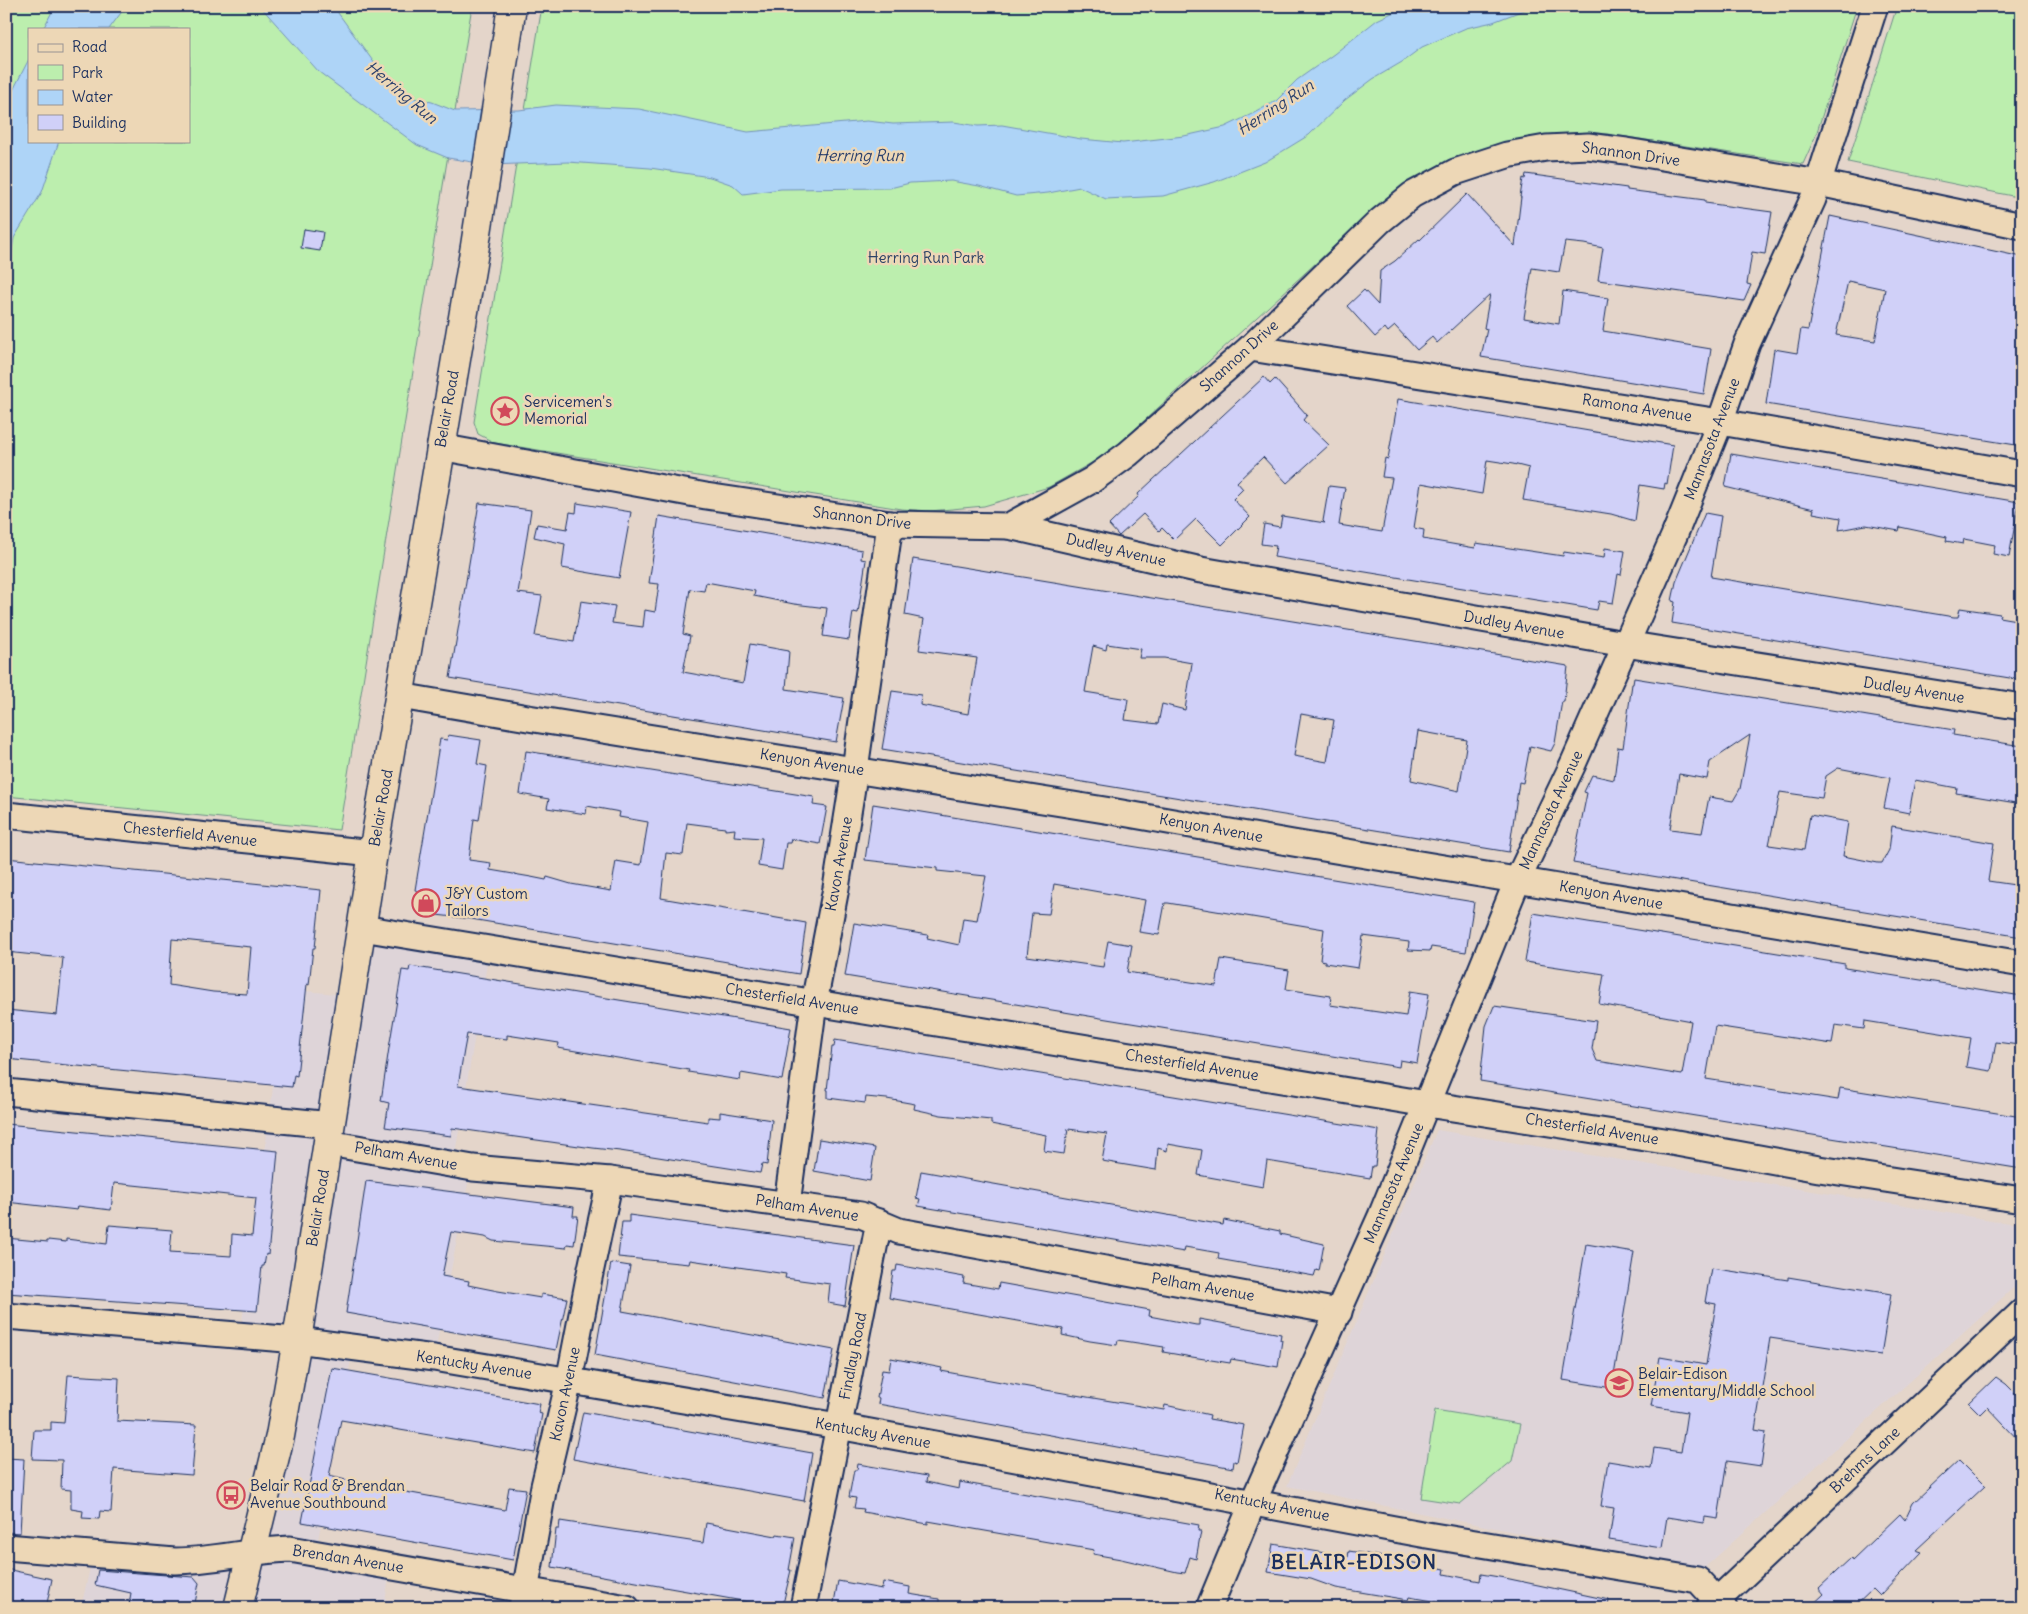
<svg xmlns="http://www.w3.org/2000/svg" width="2028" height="1614" viewBox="0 0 2028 1614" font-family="Delius,sans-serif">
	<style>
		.built { fill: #ded4d8 }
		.park { fill: #bceeae; stroke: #6c8e86; fill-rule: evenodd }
		.water { fill: #aed4f7; stroke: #7392ba }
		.building { fill: #d0d0f8; stroke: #1b2f5e; fill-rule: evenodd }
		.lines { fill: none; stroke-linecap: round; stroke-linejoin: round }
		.minor-casing { stroke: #1b2f5e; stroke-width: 29 }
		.major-casing { stroke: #1b2f5e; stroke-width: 31 }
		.minor { stroke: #edd7b6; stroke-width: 25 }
		.major { stroke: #edd7b6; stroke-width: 28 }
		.labels { text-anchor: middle; stroke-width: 5; stroke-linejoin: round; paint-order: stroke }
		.street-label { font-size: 15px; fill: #1b2f5e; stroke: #edd7b6 }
		.park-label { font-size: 15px; fill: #2b4266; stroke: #edd7b6 }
		.poi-label { font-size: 15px; fill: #1b2f5e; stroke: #edd7b6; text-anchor: start }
		.water-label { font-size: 16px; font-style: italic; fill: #2a406d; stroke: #edd7b6 }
		.district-label { font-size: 20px; font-weight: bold; letter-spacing: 1px; fill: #1b2f5e; stroke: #edd7b6 }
	</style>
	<rect width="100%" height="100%" fill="#e4d5ca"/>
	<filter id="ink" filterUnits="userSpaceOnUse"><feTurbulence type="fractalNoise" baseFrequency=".02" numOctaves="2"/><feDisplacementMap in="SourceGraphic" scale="10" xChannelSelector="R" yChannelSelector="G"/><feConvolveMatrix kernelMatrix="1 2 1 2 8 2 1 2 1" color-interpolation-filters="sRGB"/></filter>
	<g filter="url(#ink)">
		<g class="built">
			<path d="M365,929L489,952L454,1160L472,1163L434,1357L354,1343L316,1551L391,1565L384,1608H81L93,1554L248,1565L295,1341L240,1337L286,989L355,996Z"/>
			<path d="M1437,1130L2022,1225V1280L1702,1570L1287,1486Z"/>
		</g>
		<g class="park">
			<path d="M6,6H472L339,830L6,796ZM29,29H189V141H29Z"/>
			<path d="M542,6H1857L1816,135L1803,164L1607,134L1530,137L1459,157L1409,182L1378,206L1109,453L1049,487L984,506L930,511L901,509L495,443L478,434L474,422Z"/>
			<path d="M1897,6H2022V198L1848,162Z"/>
			<path d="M1435,1410L1520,1424L1512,1461L1460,1504L1421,1498Z"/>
		</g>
		<g class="water">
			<path d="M55,6H126L109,29H43Z"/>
			<path d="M260,6H333L383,75L398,90L413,98L432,102L455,111L519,110L556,105L639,109L748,132L867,121L893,124L954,122L978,126L1002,125L1081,139L1123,143L1184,136L1225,127L1254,113L1276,101L1297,80L1334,54L1377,20L1407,6H1534L1493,22L1466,28L1422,47L1402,62L1373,79L1345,100L1309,135L1265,162L1214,182L1163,196L1106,199L1080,187L1048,193L1016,196L979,186L951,181L910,183L890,188L781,189L743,194L733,185L710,177L650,168L568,162L491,165L448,158L417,145L319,72Z"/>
			<path d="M29,59V141H59L42,192L14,238L6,285V104Z"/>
		</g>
		<g class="building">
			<path d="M1526,174L1627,188V190L1705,200V203L1772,212L1765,254L1752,252L1747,284L1751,285L1744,301L1598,280L1603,248L1584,244L1565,242L1559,272L1532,268L1524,318L1559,324L1563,291L1608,298L1603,331L1711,349L1704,394L1481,357L1487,329L1484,328L1490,294L1437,343L1432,337L1417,350L1395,326L1388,332L1385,328L1375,337L1347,306L1364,290L1378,305L1380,271L1395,261L1419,239L1420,240L1467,194L1515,246L1521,197H1520L1523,178L1525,179Z"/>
			<path d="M1830,216L2022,257V349L2016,389L2022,390V446L1766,404L1774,349L1797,353L1801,329L1808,330ZM1848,281L1885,289L1875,341L1836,335Z"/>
			<path d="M304,229L323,232L320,251L301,248Z"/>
			<path d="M1264,377L1270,384L1275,379L1307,415L1303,420L1329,445L1287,483L1263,457L1237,482L1243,489L1233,499L1250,517L1222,545L1196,519L1174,540L1162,528L1159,531L1143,514L1119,536L1109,525L1139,496L1138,494L1153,480Z"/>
			<path d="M1398,399L1673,445L1667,484L1665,483L1664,489L1640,485L1635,521L1611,514L1523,500L1529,468L1513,464L1487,460L1482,494L1421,483L1414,528L1424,530L1423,539L1475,548L1476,543L1563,556L1564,552L1604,558L1605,548L1625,551L1621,575L1618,574L1613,603L1599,601L1597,610L1274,557L1276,546L1261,544L1264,524L1280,527L1282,516L1325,523L1323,521L1329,486L1345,488L1339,525L1382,532L1392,478L1382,477L1385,458L1388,459Z"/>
			<path d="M1731,454L2019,502L2009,557L1993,554L1995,545L1964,539L1963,544L1946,541L1947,537L1900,527L1899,531L1866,525L1839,530L1841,518L1813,513L1814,509L1725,487Z"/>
			<path d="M479,503L531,510L518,593L542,596L535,636L574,642L581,601L615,606L612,623L643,627L645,610L655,612L659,584L649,583L659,516L862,550L861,559L866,560L858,613L853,612L849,640L823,636L827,608L794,604L754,596L755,591L706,582L704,591L690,589L683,634L690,636L683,672L743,683L750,644L789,651L786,689L844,698L836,742L450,678Z"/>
			<path d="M577,503L631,512L619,578L562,568L565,544L534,537L537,524L567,529L570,512L576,513Z"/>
			<path d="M1705,513L1721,516L1711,577L1954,617H1958L1960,608L2000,614L1999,617L2022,621V680L1672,623L1675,602L1672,601L1676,582Z"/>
			<path d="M913,559L1568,666L1564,701H1562L1555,743L1551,751L1530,746L1523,783L1519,782L1509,852L882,749L892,691L921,695L920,705L968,714L977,658L919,650L924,619L905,615ZM1107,644L1141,649L1139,658H1164L1192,663L1185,710L1162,704L1158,724L1125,720L1128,699L1085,692L1093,646L1106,650ZM1301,714L1334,720L1327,762L1294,756ZM1418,731L1467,740L1459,791L1411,780Z"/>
			<path d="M1634,678L1954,730L1953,735L2022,746V804L1956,793L1957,788L1915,780L1909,813L1884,808L1890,778L1838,768L1826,776L1822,798L1780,792L1769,845L1804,850L1810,815L1848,822L1843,856L1878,863H1882L1889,850L1892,826L1994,843L1988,881L2022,886V937L1573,863L1587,793L1584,792L1592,775L1614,780L1618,747L1623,748L1632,684H1633ZM1750,735L1740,789L1733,801L1709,797L1702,833L1670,829L1679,774L1707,779L1710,762Z"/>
			<path d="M448,735L481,740L477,764L487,766L479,820L474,819L469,860L491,863L490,870L531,877L546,880L547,877L571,884L611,891L616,861L641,865L648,822L619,817L620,812L587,806L586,814L547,808L549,799L520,794L526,751L814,797L813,805L827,807L820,844L791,839L790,843H786L782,870L758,866L762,838L734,836L735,829L725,830V828L687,823L683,855L666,853L661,898L806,923L799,974L471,919L419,913L422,892L415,890L440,739L447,740Z"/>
			<path d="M873,804L1474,902L1466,952L1431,947L1430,951L1408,950L1409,942L1363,936L1358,968L1325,963V961L1320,960L1324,929L1168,903H1165L1159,935L1139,932L1145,900L1054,884L1049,914L1032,913L1027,956L1103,967L1108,941L1132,945L1127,972L1216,986L1221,959L1289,970L1286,989L1331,996L1330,1005L1406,1016L1410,991L1429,994L1417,1063L1400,1060L1399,1067L845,976L854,923L928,935L927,938L959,945L963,918L977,920L986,876L937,871V868L865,860Z"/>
			<path d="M6,858L321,890L315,948H313L309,985L307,984L297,1076L294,1075L292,1087L6,1059V1010L57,1015L63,958L6,952ZM172,939L251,947L247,994L213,992L169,985Z"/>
			<path d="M1533,913L1845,964V968L2022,996V1034L2019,1045L1996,1042L1991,1071L1966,1067L1971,1038L1865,1021L1864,1029L1835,1025L1832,1044L1715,1026L1706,1079L1838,1100L1840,1088L2022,1117V1169L1480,1081L1486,1026L1494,1006L1596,1021L1592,1049L1597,1061L1682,1075L1691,1021L1599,1004L1604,974L1525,962Z"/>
			<path d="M410,966L791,1028L782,1080L741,1073L740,1080L688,1072L689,1070L558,1048L559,1043L507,1035V1039L467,1034L464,1050L458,1086L708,1122V1117L720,1118V1112L772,1120L767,1165L762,1164L760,1173L620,1151L593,1148L452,1128L451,1136L385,1127L389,1103L381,1101L389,1048L402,970L409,971Z"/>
			<path d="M835,1040L1379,1130L1375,1166H1372L1370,1178L1267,1161L1263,1187L1198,1175L1202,1150L1168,1144L1167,1151L1158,1148L1156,1170L1102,1161L1107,1134L1068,1129L1064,1154L1044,1151L1046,1135L991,1124V1120L941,1115L914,1109L915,1104L887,1099L866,1097L865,1103L828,1098V1090H827L832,1047H834Z"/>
			<path d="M6,1124L278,1151L268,1255L266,1254L264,1266H262L257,1311L6,1293V1238L48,1242V1240L66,1242V1239L107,1244L109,1225L172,1230L170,1252L231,1256L232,1234L252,1236L256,1198L114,1183L111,1210L78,1206L77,1210L6,1202Z"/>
			<path d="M819,1139L875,1148L870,1181L814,1171Z"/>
			<path d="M921,1171L1223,1225L1224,1220L1280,1231V1234L1324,1244L1319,1271L1316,1270L1314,1276L1218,1259L1219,1253L1185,1247L1184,1252L918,1206L920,1199L916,1198Z"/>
			<path d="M366,1181L574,1207L573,1216H578L574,1245L567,1244L566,1248L493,1241L485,1237L451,1232L442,1276L469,1281L468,1285L498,1291L541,1298V1294L567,1298L556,1350L346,1313Z"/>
			<path d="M629,1215L854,1245L845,1306L828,1303L830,1284L785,1278L786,1274L690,1260L689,1264L618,1257L622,1222H629Z"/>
			<path d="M1586,1244L1634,1252L1612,1388L1563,1380Z"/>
			<path d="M611,1263L630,1266L622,1311L834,1350L825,1398L595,1355Z"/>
			<path d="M897,1265L964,1277L963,1283L998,1289L999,1283L1150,1310L1149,1316L1196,1325H1199V1319L1281,1334L1280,1340H1282L1278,1367L1231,1359L1230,1363L1192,1357L1163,1352L1164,1347L1118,1340L1117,1345L1090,1341L1062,1335L1063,1329L889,1298L893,1271H896Z"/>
			<path d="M1711,1268L1788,1280V1277L1891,1294L1881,1355L1770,1338L1755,1430L1766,1432L1761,1466L1727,1461L1718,1519L1705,1517L1704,1523L1667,1517L1662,1548L1609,1540L1614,1508L1601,1506L1608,1461L1651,1468L1654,1448L1681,1452L1687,1412L1651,1406L1660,1357L1706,1365L1716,1304L1705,1302Z"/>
			<path d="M891,1358L942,1368L941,1371L1034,1388L1164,1410L1165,1405L1210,1415L1209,1419L1244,1425L1237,1462L1234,1461L1233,1468L1217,1465L878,1404L879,1398H877L882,1370L889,1371Z"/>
			<path d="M332,1368L540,1404L538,1413L542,1414L535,1453L341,1420L329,1476L367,1485L505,1510L509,1487L526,1489L513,1560L302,1522Z"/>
			<path d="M68,1375L119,1378L117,1421L196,1425L192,1475L114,1469L111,1512L100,1511L99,1519L82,1518L83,1511L71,1509V1490L61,1489L62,1460L32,1459L34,1430H51V1422L64,1423Z"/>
			<path d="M1996,1377L2006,1384L2022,1400V1444L1987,1407L1980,1414L1969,1403Z"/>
			<path d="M583,1412L812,1453L804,1501L573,1459Z"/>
			<path d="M6,1458L24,1459L20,1533L6,1532Z"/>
			<path d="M1959,1460L1985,1486L1916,1550L1922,1552L1880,1596L1873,1589L1853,1608H1809L1824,1594L1819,1588L1851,1558L1852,1560L1900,1514L1905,1520L1913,1503Z"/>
			<path d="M858,1464L927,1476L926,1482L959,1489L960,1482L1199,1525L1198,1531H1201L1196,1559L1190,1557L1185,1573L1177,1572L1121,1559L1093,1554L1094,1550L928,1521V1524L863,1512L864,1509L854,1508L856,1498L849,1497L854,1470H857Z"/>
			<path d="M560,1521L703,1543L706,1523L776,1536L777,1534L795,1537L789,1570H791L782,1608L552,1567L556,1529H559Z"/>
			<path d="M1273,1544L1348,1557L1349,1551L1373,1555L1445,1569L1444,1574L1480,1581L1481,1574L1505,1578L1609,1600L1608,1608H1461V1606L1409,1597L1408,1600L1336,1588L1311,1579L1268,1572Z"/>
			<path d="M6,1569L52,1579L46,1608H6Z"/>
			<path d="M98,1570L194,1577L199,1583L194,1608H137V1606L129,1604L131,1593L95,1585Z"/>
			<path d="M838,1581L882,1589L883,1582L910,1587L909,1594L939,1599V1608H833Z"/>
		</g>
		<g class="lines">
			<g class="minor-casing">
				<g id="minor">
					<path d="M1250,348L1720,422L2022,474"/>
					<path d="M440,447L706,496L890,524L1009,526L1092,480L1128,454L1250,348L1380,221L1412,195L1455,172L1507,155L1546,148L1588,146L1626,151L1819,183L2022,226"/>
					<path d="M1009,526L1201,570L1625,644L2022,707"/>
					<path d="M400,696L528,718L1111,811L1293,843L2022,964"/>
					<path d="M6,815L373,853"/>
					<path d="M362,928L1427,1104L1671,1142L1819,1169L2022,1200"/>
					<path d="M6,1092L331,1125"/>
					<path d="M328,1143L473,1168L610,1180L861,1215L899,1231L1339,1312"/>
					<path d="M787,1204L814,1003L836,888L855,769L890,524"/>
					<path d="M6,1316L297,1340L434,1358L838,1426L1427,1535L1698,1580L1724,1608"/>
					<path d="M6,1547L175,1561C214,1561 251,1550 290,1549L627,1608"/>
					<path d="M522,1608L544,1486L569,1381L589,1278L610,1180"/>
					<path d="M803,1608L879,1222"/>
					<path d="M1209,1608L1253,1502L1381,1216L1518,879L1573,764L1674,536L1720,422L1747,344L1813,199L1875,6"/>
					<path d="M1709,1608L2022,1312"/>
				</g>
			</g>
			<g class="major-casing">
				<path id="major" d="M238,1608L280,1436L297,1340L373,853L475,246L512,6"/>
			</g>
			<use href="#minor" class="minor"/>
			<use href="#major" class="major"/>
		</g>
	</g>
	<defs>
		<g id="sight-ring" transform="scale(1.4375)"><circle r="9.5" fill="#edd7b6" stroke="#d1495b" stroke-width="1.5"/><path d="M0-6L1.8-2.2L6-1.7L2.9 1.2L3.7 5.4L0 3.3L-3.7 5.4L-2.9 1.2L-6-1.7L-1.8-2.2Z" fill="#d1495b"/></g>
		<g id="shop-ring" transform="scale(1.4375)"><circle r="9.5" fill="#edd7b6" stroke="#d1495b" stroke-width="1.5"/><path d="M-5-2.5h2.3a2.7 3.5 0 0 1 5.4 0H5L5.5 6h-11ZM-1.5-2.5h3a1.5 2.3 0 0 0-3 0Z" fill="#d1495b"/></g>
		<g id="school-ring" transform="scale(1.4375)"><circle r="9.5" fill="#edd7b6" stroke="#d1495b" stroke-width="1.5"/><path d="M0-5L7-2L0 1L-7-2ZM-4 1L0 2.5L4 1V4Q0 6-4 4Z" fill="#d1495b"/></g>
		<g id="bus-ring" transform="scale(1.4375)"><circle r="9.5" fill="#edd7b6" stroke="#d1495b" stroke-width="1.5"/><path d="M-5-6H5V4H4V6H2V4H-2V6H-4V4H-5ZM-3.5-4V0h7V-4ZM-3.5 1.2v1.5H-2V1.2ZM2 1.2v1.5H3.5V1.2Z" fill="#d1495b"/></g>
	</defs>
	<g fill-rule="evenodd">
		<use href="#sight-ring" x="505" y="411"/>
		<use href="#shop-ring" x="426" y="903"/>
		<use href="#school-ring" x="1619" y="1383"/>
		<use href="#bus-ring" x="231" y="1495"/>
	</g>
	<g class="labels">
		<g class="street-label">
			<text transform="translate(1631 154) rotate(8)" y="5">Shannon Drive</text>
			<text transform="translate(1239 356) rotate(-42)" y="5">Shannon Drive</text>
			<text transform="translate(1637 408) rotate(9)" y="5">Ramona Avenue</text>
			<text transform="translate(447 409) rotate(-80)" y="5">Belair Road</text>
			<text transform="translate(1712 439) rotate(-69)" y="5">Mannasota Avenue</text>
			<text transform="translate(862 518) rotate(7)" y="5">Shannon Drive</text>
			<text transform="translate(1116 550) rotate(13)" y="5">Dudley Avenue</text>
			<text transform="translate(1514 625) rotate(10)" y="5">Dudley Avenue</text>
			<text transform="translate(1914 690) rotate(9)" y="5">Dudley Avenue</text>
			<text transform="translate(812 762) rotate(9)" y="5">Kenyon Avenue</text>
			<text transform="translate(381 808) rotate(-80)" y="5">Belair Road</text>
			<text transform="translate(1551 810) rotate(-65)" y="5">Mannasota Avenue</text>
			<text transform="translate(1211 828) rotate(10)" y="5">Kenyon Avenue</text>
			<text transform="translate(190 834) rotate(6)" y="5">Chesterfield Avenue</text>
			<text transform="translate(839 864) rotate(-80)" y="5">Kavon Avenue</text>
			<text transform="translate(1611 895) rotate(10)" y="5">Kenyon Avenue</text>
			<text transform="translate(792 999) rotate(9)" y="5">Chesterfield Avenue</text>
			<text transform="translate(1192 1065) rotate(9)" y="5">Chesterfield Avenue</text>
			<text transform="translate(1592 1129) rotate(9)" y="5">Chesterfield Avenue</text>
			<text transform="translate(406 1156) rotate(10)" y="5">Pelham Avenue</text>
			<text transform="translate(1394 1183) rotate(-67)" y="5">Mannasota Avenue</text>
			<text transform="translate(318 1208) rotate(-81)" y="5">Belair Road</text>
			<text transform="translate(807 1208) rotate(9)" y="5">Pelham Avenue</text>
			<text transform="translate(1203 1287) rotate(10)" y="5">Pelham Avenue</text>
			<text transform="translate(853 1356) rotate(-79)" y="5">Findlay Road</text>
			<text transform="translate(474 1365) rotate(9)" y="5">Kentucky Avenue</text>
			<text transform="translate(565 1394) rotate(-78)" y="5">Kavon Avenue</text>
			<text transform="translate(873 1433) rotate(10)" y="5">Kentucky Avenue</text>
			<text transform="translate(1865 1460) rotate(-43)" y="5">Brehms Lane</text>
			<text transform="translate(1272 1505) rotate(11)" y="5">Kentucky Avenue</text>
			<text transform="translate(348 1559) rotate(9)" y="5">Brendan Avenue</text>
		</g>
		<g class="park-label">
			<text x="926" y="263">Herring Run Park</text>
		</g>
		<g class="poi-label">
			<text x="524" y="407">Servicemen's<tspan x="524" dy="17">Memorial</tspan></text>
			<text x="445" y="899">J&amp;Y Custom<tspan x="445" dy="17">Tailors</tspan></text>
			<text x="1638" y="1379">Belair-Edison<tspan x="1638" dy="17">Elementary/Middle School</tspan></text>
			<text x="250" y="1491">Belair Road &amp; Brendan<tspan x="250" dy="17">Avenue Southbound</tspan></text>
		</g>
		<g class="water-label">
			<text transform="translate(402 92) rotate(40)" y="6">Herring Run</text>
			<text transform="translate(1275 107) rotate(-33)" y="6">Herring Run</text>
			<text x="860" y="161">Herring Run</text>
		</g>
		<g class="district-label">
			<text x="1354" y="1569">BELAIR-EDISON</text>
		</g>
	</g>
	<rect width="2028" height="1614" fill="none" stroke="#edd7b6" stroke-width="25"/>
	<rect x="12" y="12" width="2003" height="1589" fill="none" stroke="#1b2f5e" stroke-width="2" filter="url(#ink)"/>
	<rect x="28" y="28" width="162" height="115" fill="#edd7b6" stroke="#999493"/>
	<rect x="38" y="44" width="25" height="8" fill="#edd7b6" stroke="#999493"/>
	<text x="72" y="52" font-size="15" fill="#1b2f5e">Road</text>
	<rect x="38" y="65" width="25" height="15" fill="#bceeae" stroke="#999493"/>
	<text x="72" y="78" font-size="15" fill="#1b2f5e">Park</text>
	<rect x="38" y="90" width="25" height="15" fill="#aed4f7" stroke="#999493"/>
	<text x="72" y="102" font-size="15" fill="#1b2f5e">Water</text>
	<rect x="38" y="115" width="25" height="15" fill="#d0d0f8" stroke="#999493"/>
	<text x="72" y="128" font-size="15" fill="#1b2f5e">Building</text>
</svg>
